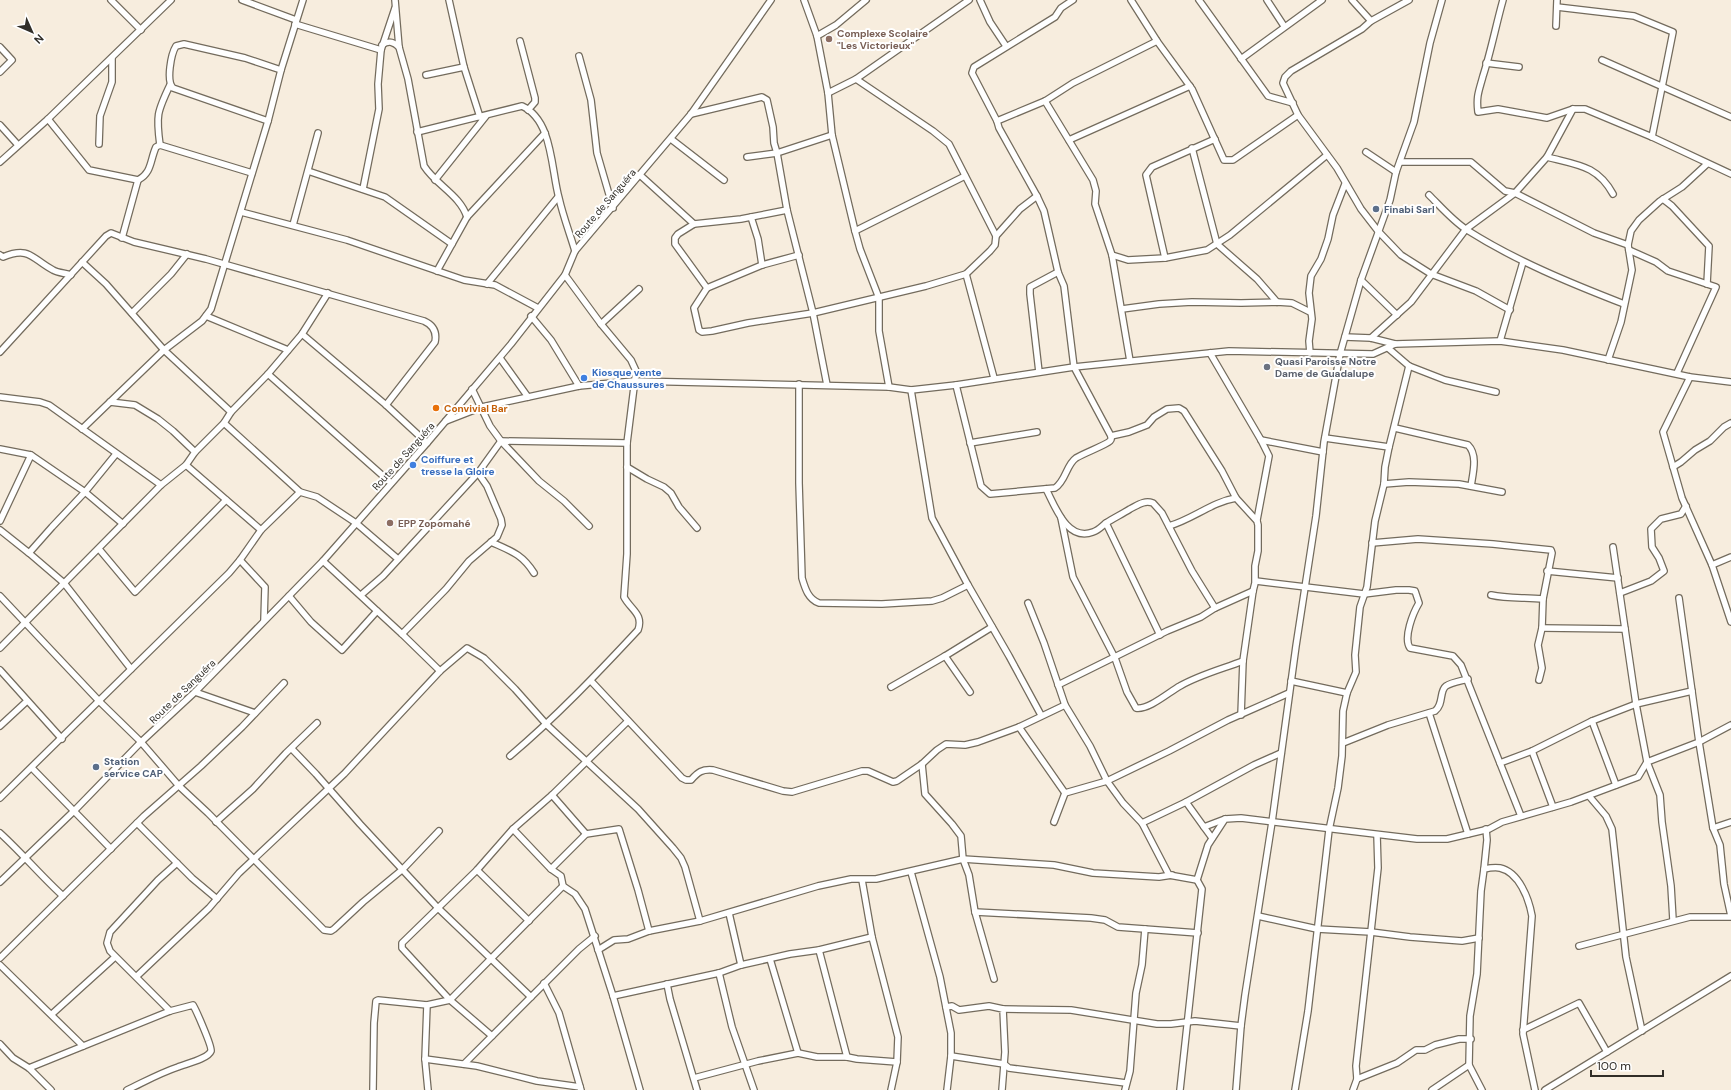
<svg xmlns="http://www.w3.org/2000/svg" width="1731" height="1090" viewBox="0 0 1731 1090" font-family="'DM Sans',sans-serif">
	<style>
		.lines { fill: none; stroke-linecap: round; stroke-linejoin: round }
		.minor-casing { stroke: #736b5d; stroke-width: 8 }
		.minor { stroke: #fff; stroke-width: 5.5 }
		.education-dot { fill: #8d6e63; stroke: #fff; stroke-width: 1.5 }
		.service-dot { fill: #5c6f8a; stroke: #fff; stroke-width: 1.5 }
		.worship-dot { fill: #6b7280; stroke: #fff; stroke-width: 1.5 }
		.shop-dot { fill: #3f7fe0; stroke: #fff; stroke-width: 1.5 }
		.food-dot { fill: #e8710a; stroke: #fff; stroke-width: 1.5 }
		.labels { text-anchor: middle; stroke-width: 4; stroke-linejoin: round; paint-order: stroke }
		.education-label { font-size: 10px; font-weight: bold; fill: #785e54; stroke: #fff; text-anchor: start }
		.street-label { font-size: 10px; fill: #312e28; stroke: #fff }
		.service-label { font-size: 10px; font-weight: bold; fill: #4e5e75; stroke: #fff; text-anchor: start }
		.worship-label { font-size: 10px; font-weight: bold; fill: #5b616d; stroke: #fff; text-anchor: start }
		.shop-label { font-size: 10px; font-weight: bold; fill: #366cbe; stroke: #fff; text-anchor: start }
		.food-label { font-size: 10px; font-weight: bold; fill: #c56008; stroke: #fff; text-anchor: start }
	</style>
	<rect width="100%" height="100%" fill="#f7edde"/>
	<g class="lines">
		<g class="minor-casing">
			<g id="minor">
				<path d="M111,0L141,30"/>
				<path d="M242,0L296,20"/>
				<path d="M395,0L399,47L408,79L424,166C436,185 460,195 467,217"/>
				<path d="M449,0L464,67L480,117"/>
				<path d="M804,0L817,36L828,93L832,135L855,231L860,249L879,298V331L889,387"/>
				<path d="M980,0L990,22L1006,46"/>
				<path d="M1131,0L1157,41L1192,89L1224,160H1233L1298,115"/>
				<path d="M1199,0L1268,96L1293,103"/>
				<path d="M1267,0L1284,26"/>
				<path d="M1352,0L1371,21"/>
				<path d="M1409,0L1371,21L1362,29L1291,71L1285,77L1283,83L1298,115L1337,168L1361,209L1378,231L1401,255L1431,274L1476,291L1510,310"/>
				<path d="M1503,0C1496,25 1491,51 1483,76C1479,91 1476,96 1478,112L1498,109L1547,118L1573,109H1585L1652,137L1731,174"/>
				<path d="M1557,7L1634,16L1673,32L1652,137"/>
				<path d="M295,24L381,50"/>
				<path d="M1556,26L1557,0"/>
				<path d="M817,36L836,25L866,0"/>
				<path d="M520,41L535,98V102L528,110"/>
				<path d="M382,45C389,40 394,42 399,47"/>
				<path d="M0,47L12,60L0,72"/>
				<path d="M579,56L591,100L597,153L613,208"/>
				<path d="M1241,59L1322,0"/>
				<path d="M1602,60L1731,117"/>
				<path d="M1486,63L1519,67"/>
				<path d="M426,75L464,67"/>
				<path d="M856,79L969,0"/>
				<path d="M1045,101L1093,180L1096,191L1095,204L1112,255L1130,361"/>
				<path d="M691,114L762,97L767,100L773,127L774,143L777,153L787,210L813,313L827,385"/>
				<path d="M48,119L89,170L138,180C152,173 150,160 156,147L160,145L252,173"/>
				<path d="M268,121L173,88C166,81 171,54 176,46L184,44L245,58L281,70"/>
				<path d="M997,121L1045,101L1073,83L1157,41"/>
				<path d="M0,125L18,145"/>
				<path d="M417,132L522,106C553,120 551,170 559,198C563,216 570,234 575,251"/>
				<path d="M671,139L724,180"/>
				<path d="M1069,140L1190,86"/>
				<path d="M99,144L100,116L112,82V58"/>
				<path d="M160,145C156,116 157,112 170,85"/>
				<path d="M1192,148L1217,244L1257,279L1277,302"/>
				<path d="M1366,152L1396,172"/>
				<path d="M747,157L777,153L832,135"/>
				<path d="M1547,157L1573,109"/>
				<path d="M0,162L48,119L171,0"/>
				<path d="M1400,162H1471L1505,191L1515,193L1594,233L1628,245"/>
				<path d="M308,171L385,197L452,244"/>
				<path d="M640,175L694,224"/>
				<path d="M435,180L486,116"/>
				<path d="M363,189L379,109L378,84L381,50L395,8"/>
				<path d="M1429,195C1441,207 1453,221 1467,230C1516,261 1570,283 1624,304"/>
				<path d="M1663,199L1672,206L1709,246L1707,284"/>
				<path d="M787,210L741,219L694,224L678,234L675,238V244L707,288L694,308L699,330L702,332L712,331L748,323L813,313L926,286L966,274L990,251L995,245L996,236L949,144L933,131L856,79L828,93"/>
				<path d="M241,212L347,240L464,280L495,285L538,308"/>
				<path d="M751,217L758,239L762,265"/>
				<path d="M293,225L318,133"/>
				<path d="M855,231L965,176"/>
				<path d="M996,236L1020,209L1037,196"/>
				<path d="M122,238L138,180"/>
				<path d="M1629,250L1656,262L1668,271L1716,287L1677,373"/>
				<path d="M0,255L3,257C30,246 32,259 53,270C58,273 65,273 71,275"/>
				<path d="M1112,255L1128,260L1165,258L1207,250L1230,235L1327,155"/>
				<path d="M1165,258L1146,175L1152,167L1215,139"/>
				<path d="M82,262L106,284L164,350L231,412"/>
				<path d="M437,271L467,217L545,133"/>
				<path d="M966,274L994,378"/>
				<path d="M1361,280L1397,315"/>
				<path d="M487,284L558,197"/>
				<path d="M707,288L762,265L799,255"/>
				<path d="M1122,309L1159,304L1192,302L1241,303L1277,302L1292,303L1310,312"/>
				<path d="M132,313L171,274L187,254"/>
				<path d="M206,316L288,350"/>
				<path d="M531,316L551,340L579,386"/>
				<path d="M601,324L639,289"/>
				<path d="M302,334L386,405L427,443"/>
				<path d="M1345,337L1371,338L1395,344"/>
				<path d="M1371,338L1411,302L1466,229L1515,193L1547,157C1577,165 1597,165 1613,194"/>
				<path d="M1500,341L1523,262"/>
				<path d="M1388,348L1409,366L1445,380L1496,392"/>
				<path d="M0,352L106,236L111,233L134,242L206,259L424,321C433,325 437,332 435,342L386,405"/>
				<path d="M1210,353L1261,440L1269,456L1257,520"/>
				<path d="M1310,353L1309,341L1312,319L1309,293L1311,276L1321,259L1328,239L1333,215L1345,184"/>
				<path d="M500,358L528,397"/>
				<path d="M1608,360L1621,322L1632,270L1628,245L1631,231L1639,220L1660,201L1682,187L1707,164"/>
				<path d="M1039,372L1030,294V287L1058,272"/>
				<path d="M268,374L391,483"/>
				<path d="M1690,377L1663,432L1682,498L1712,565L1731,622"/>
				<path d="M799,384V483L802,578C805,588 808,599 819,603L882,604L932,601L942,598L968,585"/>
				<path d="M956,385L981,486L990,494L1055,488C1066,481 1066,465 1076,458C1084,453 1106,445 1110,441C1112,439 1111,438 1111,436L1074,367L1064,286L1058,272L1044,211L1037,196L999,128L997,121L972,73L974,67L1055,17L1061,8L1073,0"/>
				<path d="M472,389L490,426L501,441L539,481L564,501L589,526"/>
				<path d="M911,390L932,518L968,585L1009,656L1041,715"/>
				<path d="M0,397L40,402L49,405L161,485"/>
				<path d="M110,402L135,405L158,419L173,431L195,452"/>
				<path d="M446,421L482,407L579,386L634,381L889,387L911,390L956,385L1074,367L1229,351L1373,354L1395,344L1500,341L1563,350L1690,377L1731,382"/>
				<path d="M224,423L300,492L317,497L356,523L398,559"/>
				<path d="M1395,428L1468,445C1478,455 1473,473 1471,486"/>
				<path d="M82,429L164,350L202,321L211,309L268,121L281,70L303,0"/>
				<path d="M1111,436L1129,432L1147,425L1154,417L1167,409L1179,408L1184,411L1222,471L1236,498L1257,521L1258,525V551L1255,566V583L1253,591L1243,661L1241,715"/>
				<path d="M1261,440L1323,452"/>
				<path d="M970,443L1037,432"/>
				<path d="M1389,447L1409,366"/>
				<path d="M0,449L31,455L85,492L123,524"/>
				<path d="M186,465L261,530"/>
				<path d="M627,467L647,479L664,487L671,493L679,507L697,528"/>
				<path d="M1673,467L1681,462L1695,450L1710,441L1724,427L1731,423"/>
				<path d="M1384,484L1409,482L1459,484L1502,492"/>
				<path d="M1046,489C1055,506 1067,542 1093,532C1099,530 1102,526 1106,523C1114,518 1122,514 1130,509C1138,505 1144,500 1153,503L1162,513L1192,571L1215,608"/>
				<path d="M1061,518L1073,577L1115,658L1127,692L1136,708C1149,710 1169,692 1180,686C1199,675 1222,669 1243,661"/>
				<path d="M0,521L31,455"/>
				<path d="M1106,523L1160,635"/>
				<path d="M1169,526C1193,519 1212,502 1236,498"/>
				<path d="M0,530L29,553L64,583L131,669"/>
				<path d="M491,542C511,551 522,554 534,573"/>
				<path d="M1372,543L1418,539L1493,544L1551,550L1552,553L1543,599L1542,628L1538,645L1542,668L1539,680"/>
				<path d="M1613,547L1636,704L1647,762L1660,795L1662,822L1671,886L1673,920"/>
				<path d="M99,549L135,592L226,500"/>
				<path d="M29,553L52,527L85,492L116,454"/>
				<path d="M240,560L265,587L264,620"/>
				<path d="M323,561L402,634L440,671"/>
				<path d="M1712,565L1731,557"/>
				<path d="M1547,571L1618,578"/>
				<path d="M1256,581L1364,594L1396,590H1409L1415,591L1419,603C1413,613 1403,638 1410,648L1453,656L1461,665L1521,816"/>
				<path d="M1620,593L1651,581L1664,571L1659,558L1652,547L1651,529L1661,519L1681,514L1686,506"/>
				<path d="M361,595L383,576L478,473L501,441L627,443"/>
				<path d="M1491,595C1508,599 1525,597 1543,599"/>
				<path d="M0,596L100,702L141,742L179,786L208,813L324,930L331,931L334,929L363,902L403,869L439,831"/>
				<path d="M289,596L311,622L342,650L377,611"/>
				<path d="M1679,598L1699,742L1713,828L1720,845L1724,884L1731,916"/>
				<path d="M1028,603L1044,643L1065,705L1090,746L1107,781L1123,803L1142,823L1186,802L1204,827L1225,819"/>
				<path d="M1542,628L1625,629"/>
				<path d="M402,634L446,589L469,561L497,537L502,525L501,519L487,486L478,473"/>
				<path d="M0,648L161,485L186,465L195,452L224,423L231,412L268,374L302,334L328,293"/>
				<path d="M945,656L992,627"/>
				<path d="M0,670L62,739"/>
				<path d="M591,681L682,778L686,780H691C698,772 702,769 713,770L783,791L792,792L862,771H868L893,782L897,781L922,764L937,750L946,744L965,745L978,742L1019,727L1065,705"/>
				<path d="M1291,681L1347,693"/>
				<path d="M1058,685L1167,631L1201,617L1215,608L1253,591"/>
				<path d="M891,687L945,656L970,692"/>
				<path d="M195,692L255,713"/>
				<path d="M1429,713L1468,834"/>
				<path d="M1592,721L1616,785"/>
				<path d="M0,726L27,701"/>
				<path d="M1019,727L1065,793"/>
				<path d="M1343,743L1388,725L1435,711C1444,704 1439,691 1446,686C1452,682 1461,681 1468,679"/>
				<path d="M292,749L316,774L360,824L438,908L531,997"/>
				<path d="M1532,751L1553,807"/>
				<path d="M510,756C556,717 597,674 638,630C644,614 630,609 624,597L627,554V443L636,371L631,360L601,324L565,275"/>
				<path d="M1500,763L1532,751L1592,721L1636,704L1692,691"/>
				<path d="M922,764L925,794L952,824L961,836L963,859L969,875L975,912L994,979"/>
				<path d="M32,768L111,849"/>
				<path d="M552,795L586,834"/>
				<path d="M1589,796L1606,816L1612,829L1626,957L1642,1031"/>
				<path d="M0,798L229,573L240,560L261,530L300,492"/>
				<path d="M1186,802L1254,765L1281,753"/>
				<path d="M216,822L253,789L286,753L317,723"/>
				<path d="M1054,822L1065,793L1107,781L1169,751L1228,720L1289,693"/>
				<path d="M137,823L192,878L217,899"/>
				<path d="M1142,823L1169,875L1197,880L1208,845L1225,819L1241,818L1417,839H1447L1489,829L1502,822L1571,802L1638,777L1647,762L1699,742L1731,725"/>
				<path d="M1204,827L1212,838"/>
				<path d="M1713,828L1731,822"/>
				<path d="M513,829L551,869L561,876L563,886L575,894L585,909L613,996L640,1090"/>
				<path d="M0,833C22,853 41,876 63,896"/>
				<path d="M551,869L586,834L619,829L638,890L649,931"/>
				<path d="M1484,869L1487,840L1486,829"/>
				<path d="M477,870L529,921"/>
				<path d="M911,872L940,977L951,1033V1056L947,1090"/>
				<path d="M862,880L872,937L898,1037L897,1062L891,1090"/>
				<path d="M0,882L75,810L141,742L195,692L323,561L427,443L511,344L565,275L575,251L691,114L771,0"/>
				<path d="M975,912L1091,918L1105,920L1118,927L1198,933"/>
				<path d="M729,913L741,965"/>
				<path d="M1258,916L1317,929L1371,932L1410,937L1462,941L1479,938"/>
				<path d="M1579,946L1690,917H1731"/>
				<path d="M598,950L614,940L628,939L649,931L700,921L818,886L851,879H876L963,859L1054,865L1093,873L1159,877L1172,875"/>
				<path d="M819,950L847,1057"/>
				<path d="M0,958L144,816L201,766L242,727L284,683"/>
				<path d="M770,959L798,1053"/>
				<path d="M0,965L83,1046"/>
				<path d="M719,973L732,1027L754,1090"/>
				<path d="M137,976L209,908L239,873L344,774L440,671L467,648L484,658L515,689L547,725L638,809L673,848L681,858L685,867L700,921"/>
				<path d="M544,983L559,1013L581,1090"/>
				<path d="M667,984L670,999L697,1090"/>
				<path d="M613,996L719,973L741,965L790,954L819,950L872,937"/>
				<path d="M427,1005L425,1059L428,1090"/>
				<path d="M946,1007L952,1006L959,1010L989,1006L1003,1009L1005,1052L1002,1090"/>
				<path d="M1003,1009L1071,1010L1157,1024H1171L1195,1021L1241,1026"/>
				<path d="M170,1011L110,951L107,943L110,932L158,880L177,863"/>
				<path d="M52,1014L115,957"/>
				<path d="M1523,1030L1579,1003L1607,1052"/>
				<path d="M492,1036L450,1000L402,948V943L477,870L513,829L552,795L628,721"/>
				<path d="M0,1044L13,1058L29,1068L51,1090"/>
				<path d="M951,1056L1004,1064L1009,1068L1126,1083"/>
				<path d="M425,1059L477,1066L537,1081L580,1087"/>
				<path d="M464,1064L579,949L595,936"/>
				<path d="M29,1068L170,1011L193,1005C196,1010 212,1046 211,1051C208,1059 185,1064 178,1067C160,1073 144,1082 127,1090"/>
				<path d="M694,1078L758,1061L798,1053L817,1057H847L857,1059L897,1062"/>
				<path d="M1357,1079L1397,1063L1416,1050H1425L1435,1045L1459,1039H1471"/>
				<path d="M373,1090L374,1023L376,1001L378,1000L427,1005L450,1000L563,886"/>
				<path d="M1125,1090L1130,1071L1136,993L1142,965L1145,929"/>
				<path d="M1180,1090L1202,889L1197,880"/>
				<path d="M1236,1090L1241,1026L1245,995L1272,822L1296,646L1316,516L1324,442L1340,354L1361,280L1390,200L1396,172L1414,122L1430,43L1442,0"/>
				<path d="M1295,1090L1308,1011L1329,830L1338,788L1342,756L1343,711L1347,693L1356,672L1355,655L1360,607L1367,587L1375,521L1384,484L1385,467L1389,447L1325,438"/>
				<path d="M1353,1090L1357,1079L1356,1066L1378,868L1377,835"/>
				<path d="M1432,1090L1469,1065"/>
				<path d="M1482,1090L1469,1065L1470,1016L1477,974L1481,891L1484,869C1489,868 1495,867 1500,868C1519,872 1529,899 1532,916L1523,1034L1535,1090"/>
				<path d="M1545,1090L1731,976"/>
			</g>
		</g>
		<use href="#minor" class="minor"/>
	</g>
	<g class="education-dot">
		<circle cx="829" cy="39" r="4"/>
		<circle cx="390" cy="523" r="4"/>
	</g>
	<g class="service-dot">
		<circle cx="1376" cy="209" r="4"/>
		<circle cx="96" cy="767" r="4"/>
	</g>
	<circle class="worship-dot" cx="1267" cy="367" r="4"/>
	<g class="shop-dot">
		<circle cx="584" cy="378" r="4"/>
		<circle cx="413" cy="465" r="4"/>
	</g>
	<circle class="food-dot" cx="436" cy="408" r="4"/>
	<g class="labels">
		<g class="education-label">
			<text x="837" y="37">Complexe Scolaire<tspan x="837" dy="12">"Les Victorieux"</tspan></text>
			<text x="398" y="527">EPP Zopomahé</text>
		</g>
		<g class="street-label">
			<text transform="translate(605 203) rotate(-49)" y="4">Route de Sanguéra</text>
			<text transform="translate(403 456) rotate(-48)" y="4">Route de Sanguéra</text>
			<text transform="translate(182 691) rotate(-44)" y="4">Route de Sanguéra</text>
		</g>
		<g class="service-label">
			<text x="1384" y="213">Finabi Sarl</text>
			<text x="104" y="765">Station<tspan x="104" dy="12">service CAP</tspan></text>
		</g>
		<g class="worship-label">
			<text x="1275" y="365">Quasi Paroisse Notre<tspan x="1275" dy="12">Dame de Guadalupe</tspan></text>
		</g>
		<g class="shop-label">
			<text x="592" y="376">Kiosque vente<tspan x="592" dy="12">de Chaussures</tspan></text>
			<text x="421" y="463">Coiffure et<tspan x="421" dy="12">tresse la Gloire</tspan></text>
		</g>
		<g class="food-label">
			<text x="444" y="412">Convivial Bar</text>
		</g>
	</g>
	<g transform="translate(32 32) rotate(135)" stroke="#ffffff" stroke-width="3" paint-order="stroke">
	<path d="M0-3L7 15L0 10L-7 15Z" fill="#312e28"/>
	<text y="-6" font-size="11" font-weight="bold" text-anchor="middle" fill="#312e28">N</text>
	</g>
	<path d="M1591 1070v6h72v-6" fill="none" stroke="#312e28" stroke-width="2"/>
	<text x="1597" y="1070" font-size="12" fill="#312e28" stroke="#ffffff" stroke-width="3" paint-order="stroke">100 m</text>
</svg>
